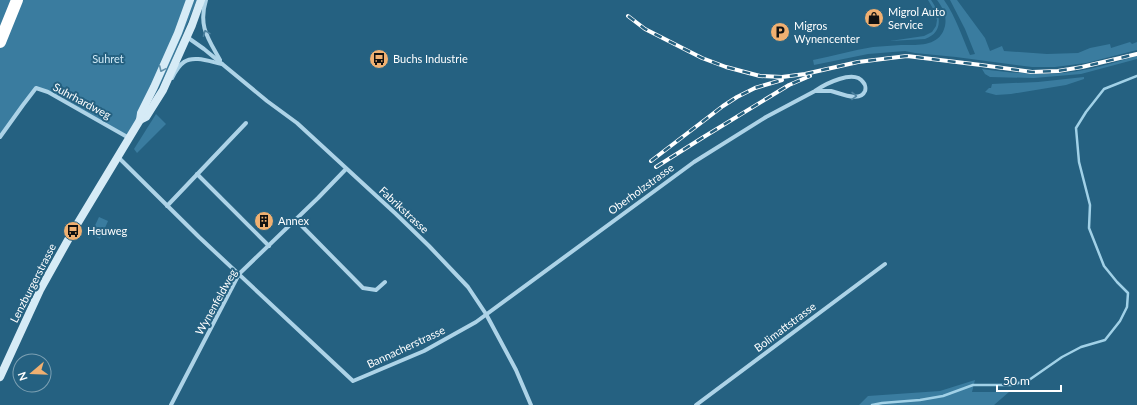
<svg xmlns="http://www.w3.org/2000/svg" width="1137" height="405" viewBox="0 0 1137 405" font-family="Lato,sans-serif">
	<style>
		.green { fill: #3a7c9f }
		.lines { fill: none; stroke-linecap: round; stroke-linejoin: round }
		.stream { stroke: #a1d1e7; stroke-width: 2.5 }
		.minor { stroke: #add3e7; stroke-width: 4 }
		.secondary { stroke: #d6ebf6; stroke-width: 8 }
		.motorway { stroke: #fff; stroke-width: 12 }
		.rail-casing { stroke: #fff; stroke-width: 4 }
		.rail { stroke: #256181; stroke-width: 2.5; stroke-dasharray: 8; stroke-linecap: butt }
		.oneway { stroke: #4e83a0 }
		.oneway2 { stroke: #6391aa }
		.labels { text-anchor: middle; stroke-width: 4; stroke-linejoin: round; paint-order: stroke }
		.poi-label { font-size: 11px; fill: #fff; stroke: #256181; text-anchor: start }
		.park-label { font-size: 11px; fill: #d0e9f5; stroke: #256181 }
		.street-label { font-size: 11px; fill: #fff; stroke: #256181 }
	</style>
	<rect width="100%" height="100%" fill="#256181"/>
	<g class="green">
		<path d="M0,0H197L169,67L159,87L130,138L48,92L36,88L0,137Z"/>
		<path d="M928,0H931C940,13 945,32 925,39L890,41L924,36L932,32L936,26L937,20L935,12Z"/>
		<path d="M937,0H944C956,17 962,37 970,55L975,54L965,29L950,0H957L985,38L990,51L1002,46L1004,51L1047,54L1078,53L1090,48L1110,44L1111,48L1130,42L1132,44L1137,42V50L1086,63L1055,67H1032L956,57L915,53L905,51L868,54L814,65L813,60C833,56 853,50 873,47C882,46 892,46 901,45C918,45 940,47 945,26C947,16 943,8 937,0Z"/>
		<path d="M1137,56V59L1081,74L1034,78L990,77L985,74L982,69C1019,74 1052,77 1089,69C1105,66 1121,60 1137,56Z"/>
		<path d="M1084,77V79L1066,85L1011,94L996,95L985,92L989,88H991L992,84L1038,82Z"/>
		<path d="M156,114L166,124L137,153L134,149Z"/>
		<path d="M99,217L108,221L100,239L91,234Z"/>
		<path d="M975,380L972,392H1009L994,405H859L868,396L940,391Z"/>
	</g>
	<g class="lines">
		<path class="stream" d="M872,405L882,403L920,400L943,396L973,385H1011L1029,380L1062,357L1081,347L1105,340L1120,321L1127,307L1128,293L1117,282L1104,266L1089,228L1090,205L1079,162L1076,128L1086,112L1104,89L1137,76"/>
		<g class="minor">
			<path d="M206,0C198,26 208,38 220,60"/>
			<path d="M187,37L204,49L267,101L297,123L396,214L429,246L468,287L486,314L516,370L531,405"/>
			<path d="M172,78C175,72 178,66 184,62C194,55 211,62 222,64"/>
			<path d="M0,137L23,105L36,88L48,92L129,138"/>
			<path d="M118,157L199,237L353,381L424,351L476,322L694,162L766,117L815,91C825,84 854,69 863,82C865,84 866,88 865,91C860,103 840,93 831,91C826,91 820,91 815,91"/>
			<path d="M197,174L269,246"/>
			<path d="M167,206L246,123"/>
			<path d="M296,220L363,288L376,290L385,282"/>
			<path d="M171,405L239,274L318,198L346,169"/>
			<path d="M696,405L885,264"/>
		</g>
		<g class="secondary">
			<path d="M140,120L146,117L163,90L192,25L201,0"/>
			<path d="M0,377L40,290L73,231L140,120L141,113L154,87L178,33L190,0"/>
		</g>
		<path class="motorway" d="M0,42L17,0"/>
		<g class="rail-casing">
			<g id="rail">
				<path d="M628,16L645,29L702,58L726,67L760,76L782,77L805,74L858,62L907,56L981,65L1032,72L1058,71L1082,67L1137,54"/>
				<path d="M651,161L723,106L737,97L755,88L782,80"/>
				<path d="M656,167L702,138L789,85L810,76"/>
			</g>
		</g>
		<use href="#rail" class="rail"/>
	</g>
	<defs><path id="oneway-chevron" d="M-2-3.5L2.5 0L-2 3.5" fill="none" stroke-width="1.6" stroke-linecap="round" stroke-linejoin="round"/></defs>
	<g class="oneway">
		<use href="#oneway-chevron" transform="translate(206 33) rotate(-111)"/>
		<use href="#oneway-chevron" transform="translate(854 96) rotate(1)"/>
	</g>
	<use class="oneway2" href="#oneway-chevron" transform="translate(162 69) rotate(114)"/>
	<defs>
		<g id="shop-disc" transform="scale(1)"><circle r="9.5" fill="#f0b071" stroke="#256181"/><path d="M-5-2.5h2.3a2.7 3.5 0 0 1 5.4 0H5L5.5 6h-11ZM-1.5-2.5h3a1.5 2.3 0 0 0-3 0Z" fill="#111"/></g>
		<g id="parking-disc" transform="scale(1)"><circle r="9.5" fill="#f0b071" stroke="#256181"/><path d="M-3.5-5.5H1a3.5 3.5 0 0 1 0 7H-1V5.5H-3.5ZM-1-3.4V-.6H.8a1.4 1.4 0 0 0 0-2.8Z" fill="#111"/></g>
		<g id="bus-disc" transform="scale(1)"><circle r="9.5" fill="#f0b071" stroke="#256181"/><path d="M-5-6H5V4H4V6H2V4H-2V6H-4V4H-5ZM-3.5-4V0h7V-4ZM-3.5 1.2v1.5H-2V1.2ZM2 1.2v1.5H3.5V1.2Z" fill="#111"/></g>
		<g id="building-disc" transform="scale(1)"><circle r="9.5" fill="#f0b071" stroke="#256181"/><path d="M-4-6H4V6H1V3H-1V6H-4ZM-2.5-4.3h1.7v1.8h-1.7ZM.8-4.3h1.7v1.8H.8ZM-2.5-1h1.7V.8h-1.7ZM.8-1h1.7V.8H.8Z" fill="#111"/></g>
	</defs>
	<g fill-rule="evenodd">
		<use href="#shop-disc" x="874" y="18"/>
		<use href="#parking-disc" x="780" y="32"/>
		<use href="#bus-disc" x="379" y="59"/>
		<use href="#building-disc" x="264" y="221"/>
		<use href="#bus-disc" x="73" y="231"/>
	</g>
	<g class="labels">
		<g class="poi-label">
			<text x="888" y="16">Migrol Auto<tspan x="888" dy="13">Service</tspan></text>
			<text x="794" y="30">Migros<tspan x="794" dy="13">Wynencenter</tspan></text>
			<text x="393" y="63">Buchs Industrie</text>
			<text x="278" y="225">Annex</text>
			<text x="87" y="235">Heuweg</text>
		</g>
		<g class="park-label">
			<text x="108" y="63">Suhret</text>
		</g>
		<g class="street-label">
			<text transform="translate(82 101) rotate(28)" y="4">Suhrhardweg</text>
			<text transform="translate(641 189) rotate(-36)" y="4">Oberholzstrasse</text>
			<text transform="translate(404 210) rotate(43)" y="4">Fabrikstrasse</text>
			<text transform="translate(33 283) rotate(-63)" y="4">Lenzburgerstrasse</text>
			<text transform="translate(216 302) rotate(-61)" y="4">Wynenfeldweg</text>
			<text transform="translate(785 327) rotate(-37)" y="4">Bolimattstrasse</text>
			<text transform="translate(406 347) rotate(-25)" y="4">Bannacherstrasse</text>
		</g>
	</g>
	<g transform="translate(32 373) rotate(251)"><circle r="19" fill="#256181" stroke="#7ca0b3"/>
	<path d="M0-3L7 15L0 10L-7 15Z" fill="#f0b071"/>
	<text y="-6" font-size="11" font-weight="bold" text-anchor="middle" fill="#ffffff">N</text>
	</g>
	<path d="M997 385v6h64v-6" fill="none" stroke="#ffffff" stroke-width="2"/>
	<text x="1003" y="385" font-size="12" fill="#ffffff" stroke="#256181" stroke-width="3" paint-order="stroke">50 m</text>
</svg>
